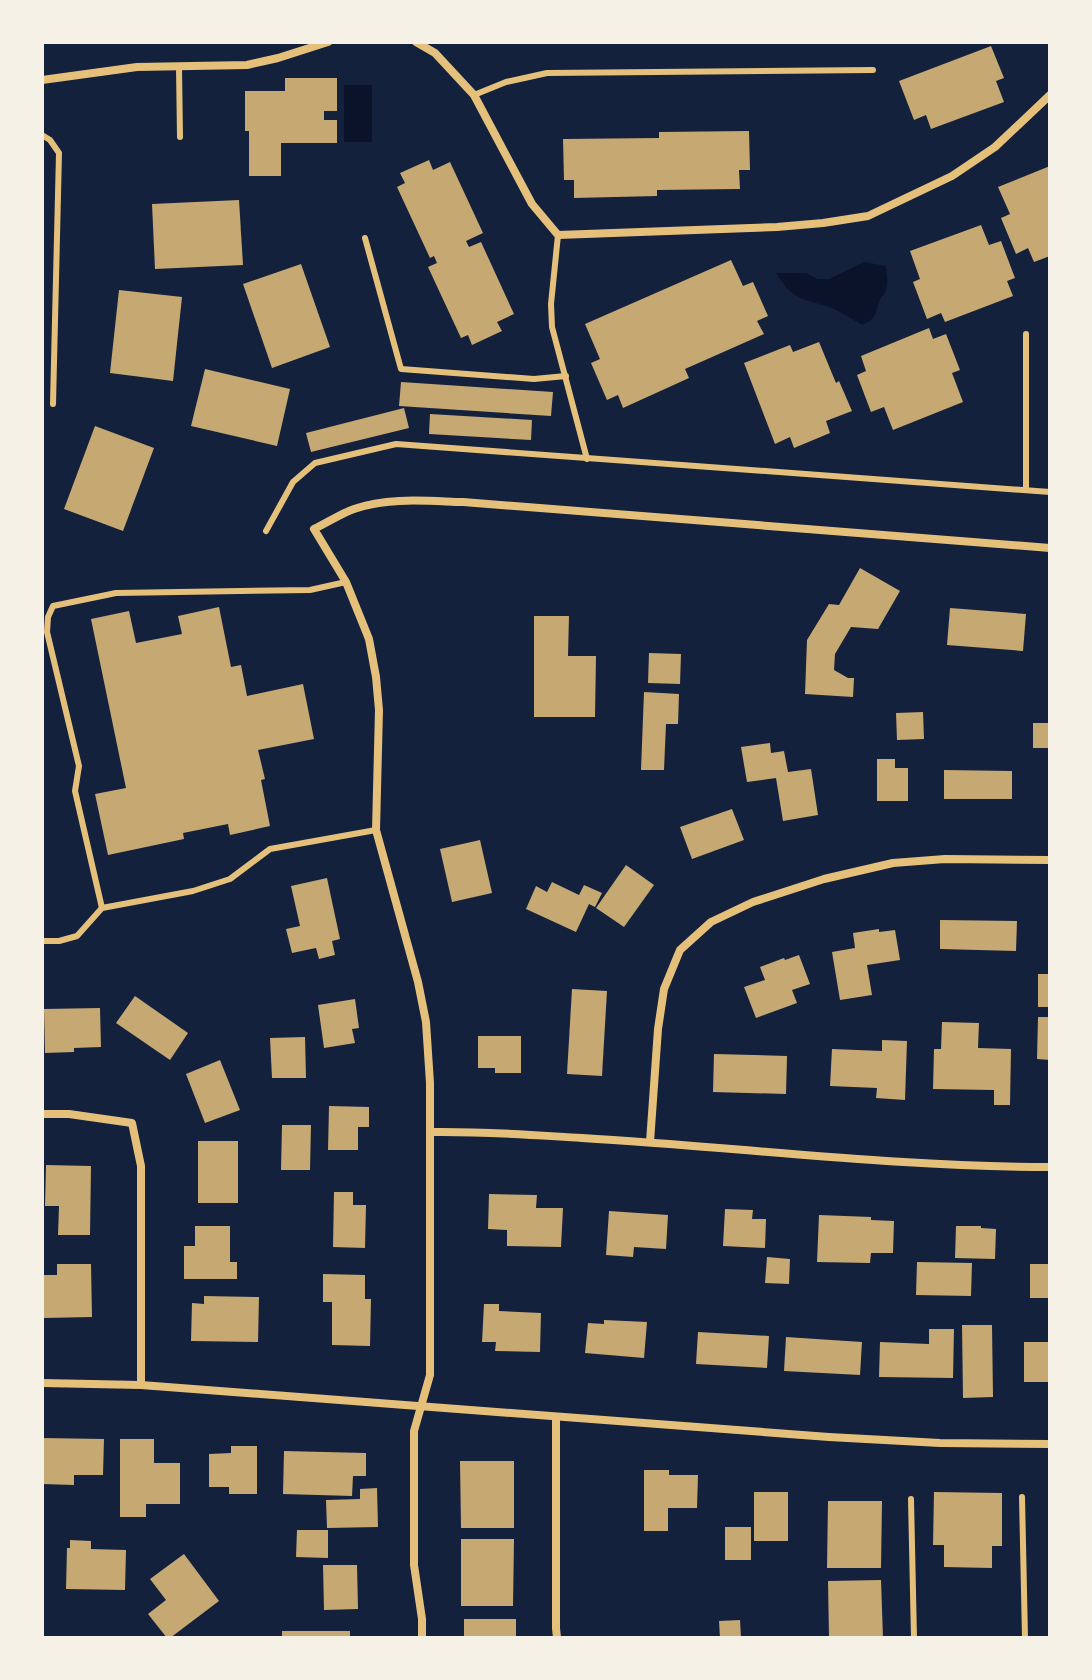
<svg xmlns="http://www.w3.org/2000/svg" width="1092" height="1680" viewBox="0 0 1092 1680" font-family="'Nunito Sans',sans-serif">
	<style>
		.water { fill: #0b132b }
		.building { fill: #c6a872 }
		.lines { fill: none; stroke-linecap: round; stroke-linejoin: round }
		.service { stroke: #e5c07b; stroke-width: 6 }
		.minor { stroke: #e5c07b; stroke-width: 8 }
	</style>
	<rect width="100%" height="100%" fill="#14213d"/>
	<g class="water">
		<rect x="344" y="85" width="28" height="57"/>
		<path d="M864,262L886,266C887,275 889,285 885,293C884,295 882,296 881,298C874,311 880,317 862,325C853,319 844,314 834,309C804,297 796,305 776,273H806L817,279H829Z"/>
	</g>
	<g class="building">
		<path d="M991,46L1004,78L996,81L1004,102L931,129L926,115L914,120L899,81Z"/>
		<path d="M285,78H337V111H324V120H337V143H281V176H249V131H245V91H285Z"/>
		<path d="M749,131L750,170H739L740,189L657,190V196L574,198V180H564L563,139L659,138V132Z"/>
		<path d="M429,160L433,170L450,162L483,233L466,241L469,247L481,242L514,314L497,322L502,331L472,345L468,335L461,338L428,267L437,263L434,256L430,258L397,187L405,183L400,173Z"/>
		<path d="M1050,166V256L1034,262L1028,248L1016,254L1001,218L1010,214L998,187Z"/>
		<path d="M239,200L243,265L155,269L152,204Z"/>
		<path d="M981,225L989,245L1001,241L1015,278L1007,281L1013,296L945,322L941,313L927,319L913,282L920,279L910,251Z"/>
		<path d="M731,260L743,286L753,282L768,316L757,321L764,334L685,369L689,378L623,408L618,395L607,400L591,363L600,359L585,324Z"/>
		<path d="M301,264L330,347L272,368L243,284Z"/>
		<path d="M119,290L182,297L173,381L110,373Z"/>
		<path d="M929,328L933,339L946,334L960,370L952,373L963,402L893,430L884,407L871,412L857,375L866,371L861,356Z"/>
		<path d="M819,342L836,383L839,381L852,411L826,421L830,433L794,448L790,437L775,444L744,363L790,345L793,352Z"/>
		<path d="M205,369L290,389L277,446L191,426Z"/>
		<path d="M401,382L553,392L551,416L399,406Z"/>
		<path d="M404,408L409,428L311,452L306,433Z"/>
		<path d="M430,414L532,420L531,440L429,434Z"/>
		<path d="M95,426L154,448L123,531L64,509Z"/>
		<path d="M860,568L900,591L878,629L851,627L835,654L834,670L848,678H854L853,697L805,694L807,640L829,604L839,605Z"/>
		<path d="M219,607L231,667L241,665L247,696L303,684L314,739L258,750L265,779L261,780L270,826L230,835L228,824L183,833L184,839L108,855L95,794L126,788L91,619L129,611L136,643L182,634L178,616Z"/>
		<path d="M950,608L1026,614L1023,651L947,645Z"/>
		<path d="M534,616H569L568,656H596L595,717H534Z"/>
		<path d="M649,653L681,654L680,684L648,683Z"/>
		<path d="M644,692L679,694L678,724H666L664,770H641Z"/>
		<path d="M923,712L924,739L897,740L896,713Z"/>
		<rect x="1033" y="723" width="17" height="25"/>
		<path d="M770,743L771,753L784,751L788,772L811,769L818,815L783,821L776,778L747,782L741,747Z"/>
		<path d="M877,759H895V768H908V801H877Z"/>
		<path d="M944,770L1012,771V799H944Z"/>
		<path d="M732,809L744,840L692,859L680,827Z"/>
		<path d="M480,840L492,893L452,902L440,849Z"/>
		<path d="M626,865L654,885L624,927L596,908Z"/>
		<path d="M327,878L340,939L332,941L335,955L319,959L316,948L292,953L286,929L300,926L291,886Z"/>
		<path d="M552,882L579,895L584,885L602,893L595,907L589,904L576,932L526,909L536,886L547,892Z"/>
		<path d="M940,920L1017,921L1016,951L940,949Z"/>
		<path d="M879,929V932L895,930L900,960L867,965L872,995L840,1000L832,952L855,948L853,933Z"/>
		<path d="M799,955L810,984L792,990L797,1003L756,1018L744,987L765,980L760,967L784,958L785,960Z"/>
		<rect x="1038" y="974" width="12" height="33"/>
		<path d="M572,989L607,991L602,1076L567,1074Z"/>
		<path d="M135,996L188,1033L170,1060L116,1023Z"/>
		<path d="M355,999L359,1028L352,1029L355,1043L324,1048L318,1005Z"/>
		<path d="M100,1008L101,1047L74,1048V1052L45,1053L44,1009Z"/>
		<path d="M1038,1017H1050V1060L1037,1059Z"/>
		<path d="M942,1022L979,1023L978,1048L1011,1049L1010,1105H994V1090L933,1089L934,1049H941Z"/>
		<path d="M478,1036H521V1073H495V1068H478Z"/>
		<path d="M305,1037L306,1078H272L270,1038Z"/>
		<path d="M882,1040L907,1041L905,1100L876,1098L877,1088L830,1086L832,1049L882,1051Z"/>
		<path d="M714,1054L787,1056L786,1094L713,1092Z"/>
		<path d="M220,1060L240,1110L205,1123L186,1074Z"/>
		<path d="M329,1106L369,1107V1127H358V1150H328Z"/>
		<path d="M282,1125H311L310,1170H281Z"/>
		<rect x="198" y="1141" width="40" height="62"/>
		<path d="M46,1165L91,1166L90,1235H58L59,1206H45Z"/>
		<path d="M334,1192H353V1205H366L365,1248L333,1247Z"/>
		<path d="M489,1194L537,1195L536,1208H563L561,1247L507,1246V1230L488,1229Z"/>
		<path d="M725,1209L753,1210L752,1219H766L765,1248L723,1246Z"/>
		<path d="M609,1211L668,1215L666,1249L634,1247L633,1257L606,1255Z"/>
		<path d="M819,1215L871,1217V1220L894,1221L893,1253H871L870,1263L817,1262Z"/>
		<path d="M195,1226H230V1262H237V1279H184V1246H195Z"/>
		<path d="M956,1226H981V1228L996,1229L995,1259L955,1258Z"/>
		<path d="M767,1257L790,1259L789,1284L765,1283Z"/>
		<path d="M917,1262L972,1263L971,1296L916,1295Z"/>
		<path d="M57,1264H91L92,1317L44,1318V1275H57Z"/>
		<rect x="1030" y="1264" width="20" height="34"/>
		<path d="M323,1274L365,1275V1299H371L370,1346L332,1345V1302H323Z"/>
		<path d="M204,1296L259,1297L258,1342L191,1341L192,1303L204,1304Z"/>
		<path d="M484,1304H499V1311L541,1313L540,1352L495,1351L496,1342H482Z"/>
		<path d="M604,1320L647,1322L644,1358L585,1353L588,1323L604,1324Z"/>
		<path d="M962,1325H992L993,1397L963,1398Z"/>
		<path d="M929,1329H954L953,1378L879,1377L880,1342L929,1344Z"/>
		<path d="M698,1332L769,1336L767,1368L696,1364Z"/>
		<path d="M786,1337L862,1342L860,1375L784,1371Z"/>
		<rect x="1024" y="1342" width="26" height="40"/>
		<path d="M42,1438L104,1439L103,1475H74V1485L42,1484Z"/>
		<path d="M120,1439H154V1463H180V1504H146V1517H120Z"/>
		<path d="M231,1446H257V1494H229V1487H209V1454L231,1453Z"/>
		<path d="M284,1451L366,1453V1476H353L352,1496L283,1494Z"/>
		<path d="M460,1461H514V1528H461Z"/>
		<path d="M644,1470H669V1475H698L697,1508H668V1531H644Z"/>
		<path d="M377,1488L378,1527L327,1528L326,1500L360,1499V1489Z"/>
		<rect x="754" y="1492" width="34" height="49"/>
		<path d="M934,1492L1002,1493V1546H992V1568L944,1567V1545H933Z"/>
		<path d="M828,1501H882L881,1568H827Z"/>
		<rect x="725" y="1527" width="26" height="33"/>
		<path d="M297,1530H328V1558L296,1557Z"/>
		<path d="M461,1539H514L513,1606H461Z"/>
		<path d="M70,1540L91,1541V1549L126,1550L125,1590L66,1589L67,1548H70Z"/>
		<path d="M184,1554L219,1601L170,1638H167L148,1614L166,1600L150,1579Z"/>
		<path d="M323,1565H357L358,1609L324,1610Z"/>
		<path d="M881,1580L883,1638H829L828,1581Z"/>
		<rect x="464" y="1619" width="52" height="19"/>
		<path d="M740,1620L741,1638H720L719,1621Z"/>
		<rect x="282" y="1631" width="68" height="7"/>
	</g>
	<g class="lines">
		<g class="service">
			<path d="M179,67L180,137"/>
			<path d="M474,95L506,82L547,73L873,70"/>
			<path d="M42,135L50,140L59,153L53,404"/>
			<path d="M558,235L551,304L552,327L587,459"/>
			<path d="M365,238L401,369L534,379L566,376"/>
			<path d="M1026,334V490"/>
			<path d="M266,531L293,482L315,463L396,444L1050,492"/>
			<path d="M102,908L75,791L79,766L47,632L48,617L53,606L116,593L310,590L346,582"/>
			<path d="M42,941H59L77,936L102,908L193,891L230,879L270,849L376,830"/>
			<path d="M1022,1497L1025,1638"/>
			<path d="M911,1499L914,1638"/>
		</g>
		<g class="minor">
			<path d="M416,42L435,53L474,95L532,204L558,235L777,227L823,223L868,216L952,176L995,147L1050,95"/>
			<path d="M42,80L137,67L247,65L278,58L328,42"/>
			<path d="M42,1114H69L132,1123L141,1166V1385"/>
			<path d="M430,1132C481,1131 531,1135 582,1138C738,1147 894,1167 1050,1167"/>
			<path d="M650,1142L658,1029L664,989L680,950L711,922L753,902L824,879L893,863L945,859L1050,860"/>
			<path d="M42,1383L141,1385L829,1437L940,1443L1050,1444"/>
			<path d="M556,1417V1628L557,1638"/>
			<path d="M422,1638V1619L414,1565V1431L430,1375V1083L426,1022L418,982L376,830L379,710L376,677L369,639L346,582L314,529C327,523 340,514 354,509C388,497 427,501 463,502L1050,548"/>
		</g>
	</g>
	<rect width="1092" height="1680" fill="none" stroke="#f6f1e7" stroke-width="88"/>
</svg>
